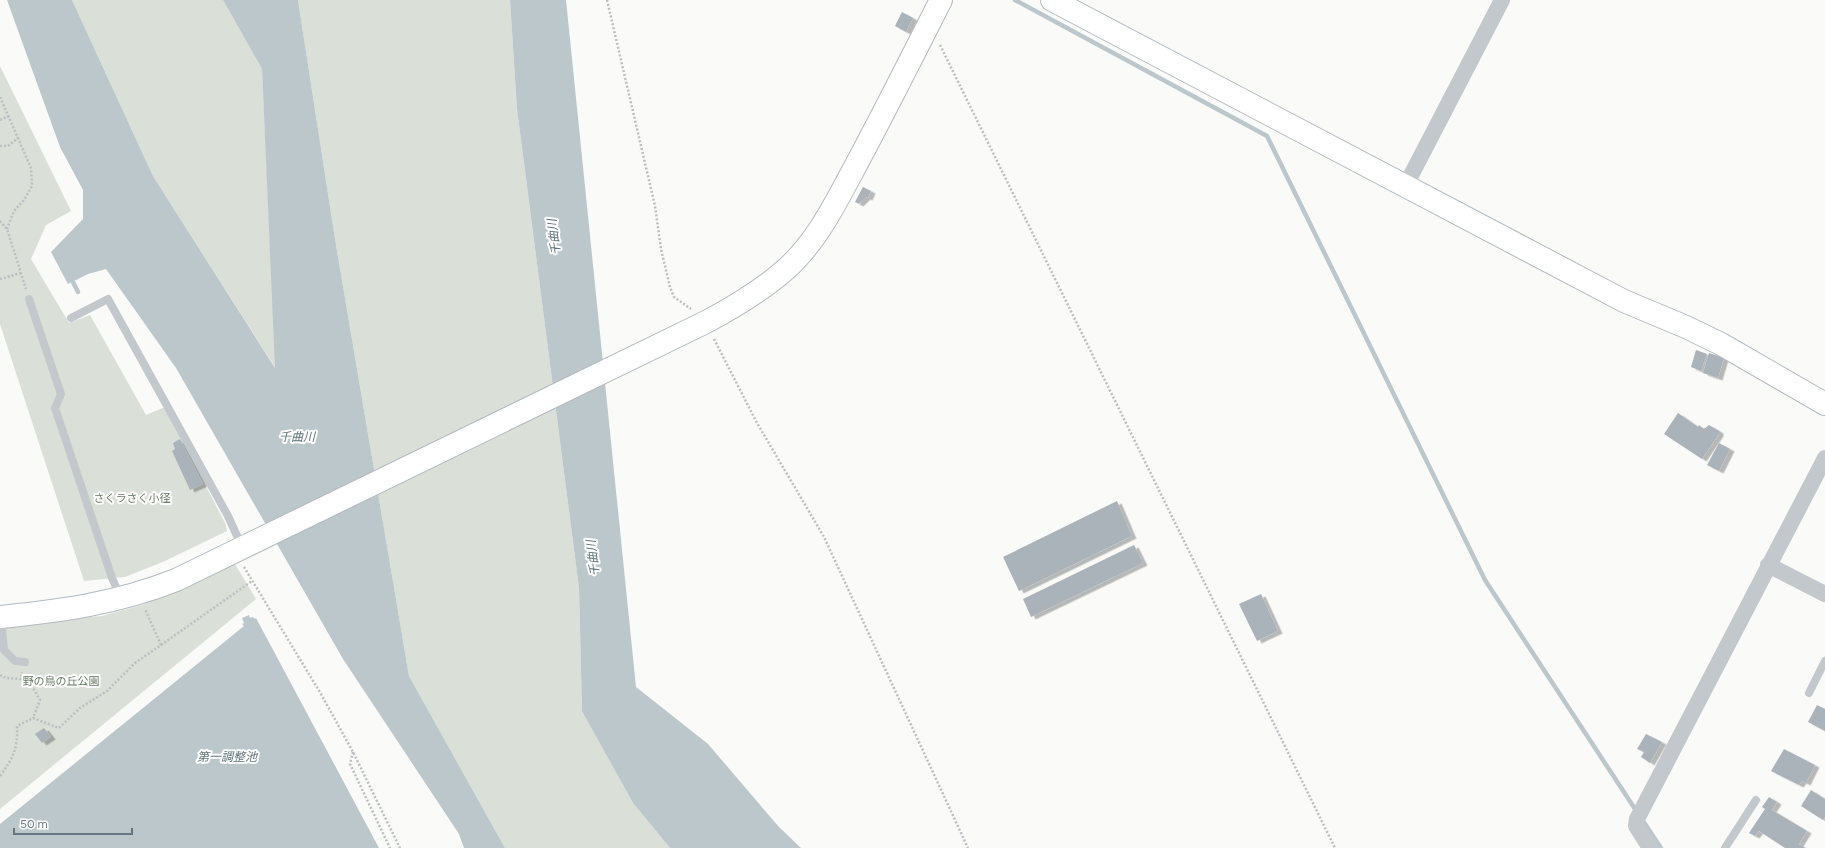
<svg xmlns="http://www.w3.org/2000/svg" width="1825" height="848" viewBox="0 0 1825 848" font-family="Figtree,'Noto Sans JP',sans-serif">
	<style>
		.green { fill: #dadfd7 }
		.water { fill: #bbc7cb }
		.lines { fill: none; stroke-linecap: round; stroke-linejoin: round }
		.stream { stroke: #bbc7cb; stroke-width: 4.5 }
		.building { fill: #aab3b9; filter: url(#shadow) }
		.secondary-casing { stroke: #b3babf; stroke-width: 24 }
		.path { stroke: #bbbfc2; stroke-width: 2.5; stroke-dasharray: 2 2; stroke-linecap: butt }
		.lane { stroke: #c3c8cc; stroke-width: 8 }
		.street { stroke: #c3c8cc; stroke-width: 16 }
		.secondary { stroke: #fff; stroke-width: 22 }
		.labels { text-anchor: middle; stroke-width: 4; stroke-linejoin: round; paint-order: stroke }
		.park-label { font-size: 11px; fill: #687a64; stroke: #fff }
		.water-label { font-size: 12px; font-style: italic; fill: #60757c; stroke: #fff }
	</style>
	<defs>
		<filter id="shadow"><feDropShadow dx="4.5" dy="2.5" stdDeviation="0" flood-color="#0004"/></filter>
	</defs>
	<rect width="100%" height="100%" fill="#fafaf8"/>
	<g class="green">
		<path d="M72,0H223L262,69L276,369L153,176Z"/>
		<path d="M298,0H510L517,109L579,588L582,710L633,803L670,848H505L409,676L335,239Z"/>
		<path d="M0,66L71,211L46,225L31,259L69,323L90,315L146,415L165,407L226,525L227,531L165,561L125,577L84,581L0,324Z"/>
		<path d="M235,564L256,599L0,809V625L102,616L142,605Z"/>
	</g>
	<g class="water">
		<path d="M7,0H72L153,176L275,368L262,69L223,0H298L335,239L409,676L505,848H464L459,834L343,659L176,368L106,269L88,274L68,284L51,252L83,219V190L60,147Z"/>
		<path d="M510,0H566L636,687L708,744L779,827L801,848H670L633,803L582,711L579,588L517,109Z"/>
		<path d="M249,615L250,618L253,617L255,619L256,618L379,848H0V824L244,626L242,624L244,623L242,618Z"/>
	</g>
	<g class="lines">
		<g class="stream">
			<path d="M1015,0L1267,136L1485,580L1637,812"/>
			<path d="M73,282L78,292"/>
			<path d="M1641,818L1661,848"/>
		</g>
	</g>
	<g class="building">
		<path d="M902,12L913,18L906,32L895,26Z"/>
		<path d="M863,187L871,191L868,198L866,197L859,204L855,202Z"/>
		<path d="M1696,350L1707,354L1701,371L1691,367Z"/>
		<path d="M1709,353L1724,358L1718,378L1703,373Z"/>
		<path d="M1678,413L1698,427L1699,425L1704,429L1709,425L1719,431V434L1702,459L1664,434Z"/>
		<path d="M180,439L203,484L190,490L172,451L175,449L173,443Z"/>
		<path d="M1719,443L1730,449L1719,471L1707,465Z"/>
		<path d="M1117,501L1132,536L1019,591L1003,557Z"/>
		<path d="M1134,545L1143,563L1031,617L1023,599Z"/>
		<path d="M1261,594L1278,631L1257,641L1239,604Z"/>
		<path d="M1817,705L1825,709V731L1808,722Z"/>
		<path d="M44,728L51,737L42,743L35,734Z"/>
		<path d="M1646,734L1662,742L1650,763L1641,757L1644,752L1637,749Z"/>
		<path d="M1784,749L1815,765L1806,783L1802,781L1799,785L1771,771Z"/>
		<path d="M1811,790L1825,799V817L1823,820L1801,806Z"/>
		<path d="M1769,797L1777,802L1772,810L1807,831L1799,844L1805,848H1785L1759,831L1755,836L1749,833L1765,809L1762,807Z"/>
	</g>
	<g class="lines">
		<g class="secondary-casing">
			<g id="secondary">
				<path d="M1052,0L1624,301L1686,327L1721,344L1825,404"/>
				<path d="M0,617C62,611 118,603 176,580L706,322C734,307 761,291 785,270C817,242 836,202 856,165C885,111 913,55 941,0"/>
			</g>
		</g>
		<g class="path">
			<path d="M607,0L655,206L661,249L670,287L674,297L691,309"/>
			<path d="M940,45L1335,848"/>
			<path d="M0,97L31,168L32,186L24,200L14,211L7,229"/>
			<path d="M0,120L9,116"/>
			<path d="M0,146H8L18,138"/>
			<path d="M0,221L7,229L26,289"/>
			<path d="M0,279L21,273"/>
			<path d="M714,339L757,423L824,537L968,848"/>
			<path d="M244,567L321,694L353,752L400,848"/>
			<path d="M161,645L252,581"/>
			<path d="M0,675L6,678L21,679L22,672"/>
			<path d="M21,679L32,686L40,700L33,718"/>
			<path d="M353,752L350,764L390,848"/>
			<path d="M0,776C13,758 18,749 17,726L33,718L59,728L80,708L107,691L135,663L161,645L145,609"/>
		</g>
		<g class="lane">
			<path d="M29,299L61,394L55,408L112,578L120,596"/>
			<path d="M71,318L108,299L228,516L242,547"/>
			<path d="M1,618L4,650L15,661L25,662"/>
			<path d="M1809,693L1825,661"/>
			<path d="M1725,848L1756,800"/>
		</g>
		<g class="street">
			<path d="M1406,185L1502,0"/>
			<path d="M1768,565L1825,594"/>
			<path d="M1650,848L1636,826L1637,819L1825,458"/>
		</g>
		<use href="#secondary" class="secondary"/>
	</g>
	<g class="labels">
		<g class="park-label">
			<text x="132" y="502">さくラさく小径</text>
			<text x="61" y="685">野の鳥の丘公園</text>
		</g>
		<g class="water-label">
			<text transform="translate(554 237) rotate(-97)" y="4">千曲川</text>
			<text x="297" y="441">千曲川</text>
			<text transform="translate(593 558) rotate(-97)" y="4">千曲川</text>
			<text x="227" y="761">第一調整池</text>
		</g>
	</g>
	<path d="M14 828v6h118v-6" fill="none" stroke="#657683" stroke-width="2"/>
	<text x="20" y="828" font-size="12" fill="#657683" stroke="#ffffff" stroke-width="3" paint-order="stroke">50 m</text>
</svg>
